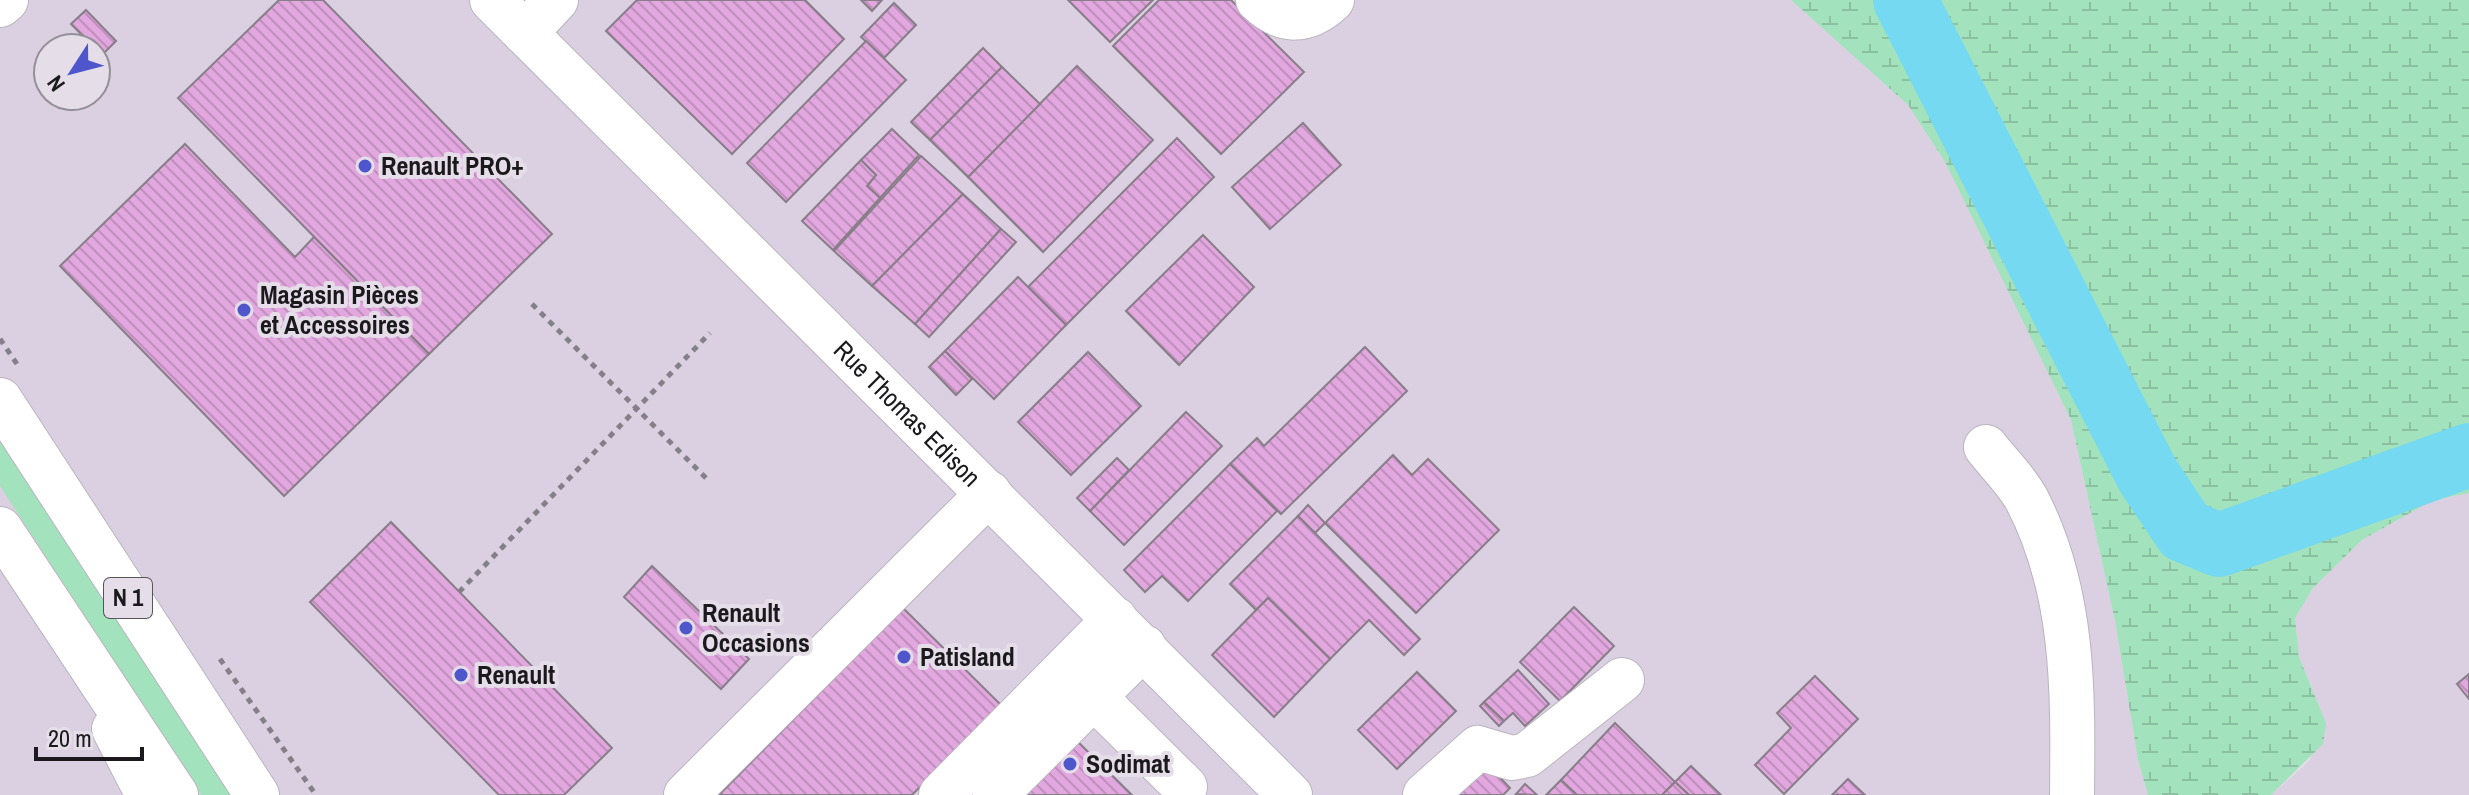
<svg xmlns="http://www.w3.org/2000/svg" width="2469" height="795" viewBox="0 0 2469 795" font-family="'Archivo Narrow',sans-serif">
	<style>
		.built { fill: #dbd0e2; fill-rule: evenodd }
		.grass { fill: #a2e2bc }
		.wetland { fill: url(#wetland-marsh) }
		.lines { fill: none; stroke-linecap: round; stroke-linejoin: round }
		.river { stroke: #76d9f2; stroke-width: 64 }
		.building { fill: url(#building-back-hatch); stroke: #887e87; stroke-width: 2 }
		.minor-casing { stroke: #bbb4bf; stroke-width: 46 }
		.highway-casing { stroke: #bbb4bf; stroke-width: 46 }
		.path { stroke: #858088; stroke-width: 5; stroke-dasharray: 6 6; stroke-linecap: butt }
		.minor { stroke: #fff; stroke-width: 44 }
		.highway { stroke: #fff; stroke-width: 44 }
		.poi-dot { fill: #4f55cb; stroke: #e5dee9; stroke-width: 3 }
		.labels { text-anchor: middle; stroke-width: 8; stroke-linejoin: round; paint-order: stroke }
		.shield { fill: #e5dee9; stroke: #58545a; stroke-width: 2 }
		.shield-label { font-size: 24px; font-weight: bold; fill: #1b191d }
		.poi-label { font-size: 26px; font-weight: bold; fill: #1b191d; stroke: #e5dee9; text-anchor: start }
		.street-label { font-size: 26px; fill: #1b191d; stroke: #e5dee9 }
	</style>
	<defs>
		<pattern id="wetland-marsh" width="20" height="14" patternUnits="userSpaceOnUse" patternTransform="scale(2)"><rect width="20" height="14" fill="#a2e2bc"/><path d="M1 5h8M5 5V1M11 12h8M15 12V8" fill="none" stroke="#8bc1a1"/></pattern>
		<pattern id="building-back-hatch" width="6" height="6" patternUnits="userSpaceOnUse" patternTransform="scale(2)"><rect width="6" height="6" fill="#e1a7de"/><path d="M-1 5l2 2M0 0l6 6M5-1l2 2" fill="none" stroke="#c08fbe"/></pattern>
	</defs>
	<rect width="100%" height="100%" fill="#e5dee9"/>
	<g class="built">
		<path d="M0,0H1791L1908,105L1945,162L2071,420L2115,621L2138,760L2148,795H0ZM48,48H96V96H48Z"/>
		<path d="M2469,493V795H2271L2309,761L2326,723L2299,657L2295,618L2313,588L2362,540L2433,500Z"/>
	</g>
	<path class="grass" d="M0,436L233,795H201L0,486Z"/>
	<path class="wetland" d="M1791,0H2469V493L2433,500L2362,540L2313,588L2295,618L2299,657L2326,723L2323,744L2271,795H2148L2138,760L2115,621L2071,420L1945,162L1908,105Z"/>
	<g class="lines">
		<path class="river" d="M1905,0L2147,474L2185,531L2219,545L2469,455"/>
	</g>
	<g class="building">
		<path d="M279,0H323L552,234L429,354L178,98Z"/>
		<path d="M637,0H805L844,39L732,154L606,31Z"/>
		<path d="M861,0H882L872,11Z"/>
		<path d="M1068,0H1153L1110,42Z"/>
		<path d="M1159,0H1231L1304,72L1221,154L1113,46Z"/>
		<path d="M894,3L916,25L884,58L861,37Z"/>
		<path d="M86,10L116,41L102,55L71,24Z"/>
		<path d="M866,41L906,80L786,202L747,163Z"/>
		<path d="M983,48L1002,67L930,140L911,122Z"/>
		<path d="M1077,66L1153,140L1043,252L968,177Z"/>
		<path d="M1002,67L1040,104L968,177L930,140Z"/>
		<path d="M1303,123L1341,165L1270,229L1232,187Z"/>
		<path d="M892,129L919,155L880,198L867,186L876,175L861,160Z"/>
		<path d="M1177,138L1214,177L1066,325L1028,287Z"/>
		<path d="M185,144L295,257L314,237L429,354L284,496L60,266Z"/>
		<path d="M921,156L963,194L872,286L834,251Z"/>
		<path d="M861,160L876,175L867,186L880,198L833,250L802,221Z"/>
		<path d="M963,194L1001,229L915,324L872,286Z"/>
		<path d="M1001,229L1016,242L929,337L915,324Z"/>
		<path d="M1203,235L1254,287L1179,365L1126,311Z"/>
		<path d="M1018,277L1066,325L994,399L945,351Z"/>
		<path d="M1365,347L1407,391L1281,514L1230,464L1257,438L1264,446Z"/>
		<path d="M945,351L972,379L956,395L929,367Z"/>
		<path d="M1088,352L1141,406L1071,475L1018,422Z"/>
		<path d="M1186,412L1222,446L1124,545L1090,511Z"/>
		<path d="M1393,455L1412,475L1428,459L1499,530L1416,613L1325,523Z"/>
		<path d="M1117,458L1129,470L1090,511L1077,498Z"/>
		<path d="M1230,464L1277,511L1188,601L1162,576L1145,592L1124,570Z"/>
		<path d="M1308,505L1325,523L1315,533L1298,516Z"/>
		<path d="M1298,516L1420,639L1404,655L1369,620L1330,659L1268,598L1256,610L1230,584Z"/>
		<path d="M391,522L612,748L564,795H499L310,602Z"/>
		<path d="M652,566L749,659L721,689L624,597Z"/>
		<path d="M1268,598L1330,659L1274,717L1212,655Z"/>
		<path d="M1574,607L1614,646L1560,701L1520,662Z"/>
		<path d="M903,608L1001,705L912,795H719Z"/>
		<path d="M1518,670L1549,704L1525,726L1513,713L1504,721L1484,702Z"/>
		<path d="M1417,672L1456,711L1397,769L1358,730Z"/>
		<path d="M2469,674V699L2457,684Z"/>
		<path d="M1815,676L1858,719L1784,794L1755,765L1791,728L1777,713Z"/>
		<path d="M1484,702L1504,721L1499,726L1480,706Z"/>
		<path d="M1615,723L1675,782L1662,795H1577L1561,780Z"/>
		<path d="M1069,733L1132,795H1008Z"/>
		<path d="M1486,763L1510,788L1503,795H1454Z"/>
		<path d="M1691,766L1721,795H1689L1675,782Z"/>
		<path d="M1848,779L1865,795H1832Z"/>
		<path d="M1561,780L1577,795H1546Z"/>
		<path d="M1675,782L1689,795H1662Z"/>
		<path d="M1525,784L1537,795L1516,794Z"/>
	</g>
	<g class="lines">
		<g class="minor-casing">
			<g id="minor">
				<path id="s1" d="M492,0L1290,795"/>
				<path d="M1258,0C1283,24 1307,23 1332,0"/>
				<path d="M525,33L556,0"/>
				<path d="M1986,447C1999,464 2017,481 2027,500C2075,593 2073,693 2072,795"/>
				<path d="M1094,697L1185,787"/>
				<path d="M114,729L148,795"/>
				<path d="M686,795L989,493"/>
				<path d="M941,795L1115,619"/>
				<path d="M995,795L1144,647"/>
				<path d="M1425,795L1478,748L1512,758L1527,755L1622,680"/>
			</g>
		</g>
		<g class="highway-casing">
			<g id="highway">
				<path d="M0,5L6,0"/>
				<path d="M0,400L257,795"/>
				<path d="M0,529L176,795"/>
			</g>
		</g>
		<g class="path">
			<path d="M532,304L709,481"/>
			<path d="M0,339L17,364"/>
			<path d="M459,592L710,333"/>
			<path d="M220,659L316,795"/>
		</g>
		<use href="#minor" class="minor"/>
		<use href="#highway" class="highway"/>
	</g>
	<g class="poi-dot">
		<circle cx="365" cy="166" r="8"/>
		<circle cx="244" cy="310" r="8"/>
		<circle cx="686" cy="628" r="8"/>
		<circle cx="904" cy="657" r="8"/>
		<circle cx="461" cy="675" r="8"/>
		<circle cx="1070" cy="764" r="8"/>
	</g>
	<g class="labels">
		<rect class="shield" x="104" y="578" width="48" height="40" rx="6"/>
		<g class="shield-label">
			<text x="128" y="606">N 1</text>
		</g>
		<g class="poi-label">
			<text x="381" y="175">Renault PRO+</text>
			<text x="260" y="304">Magasin Pièces<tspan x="260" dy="30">et Accessoires</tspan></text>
			<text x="702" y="622">Renault<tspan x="702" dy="30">Occasions</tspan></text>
			<text x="920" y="666">Patisland</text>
			<text x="477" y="684">Renault</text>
			<text x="1086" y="773">Sodimat</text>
		</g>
		<g class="street-label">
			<text dy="9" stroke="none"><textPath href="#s1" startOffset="586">Rue Thomas Edison</textPath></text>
		</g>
	</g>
	<g transform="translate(72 72) rotate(234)"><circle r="38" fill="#e5dee9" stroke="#948f97" stroke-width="2"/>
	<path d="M0-6L14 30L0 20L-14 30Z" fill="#4f55cb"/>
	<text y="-12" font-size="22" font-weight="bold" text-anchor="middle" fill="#1b191d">N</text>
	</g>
	<path d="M36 747v12h106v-12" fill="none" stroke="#1b191d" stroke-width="4"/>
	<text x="48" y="747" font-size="24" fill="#1b191d" stroke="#e5dee9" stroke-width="6" paint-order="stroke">20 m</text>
</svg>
